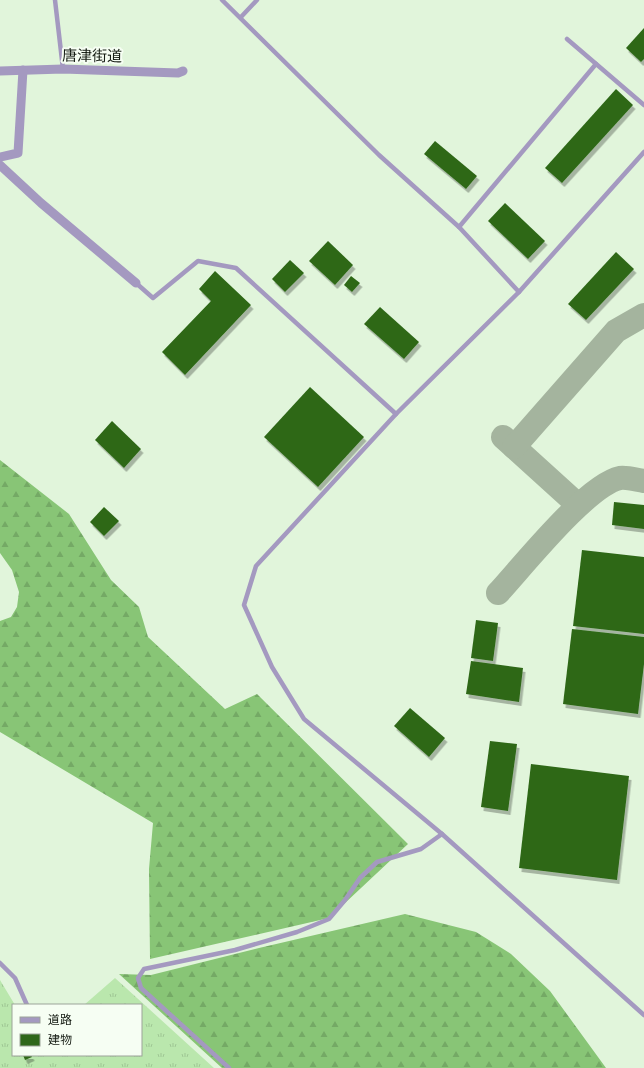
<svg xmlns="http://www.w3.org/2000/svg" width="644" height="1068" viewBox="0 0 644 1068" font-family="Mulish,'Noto Sans JP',sans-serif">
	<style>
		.grass { fill: url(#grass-tufts) }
		.forest { fill: url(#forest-firs) }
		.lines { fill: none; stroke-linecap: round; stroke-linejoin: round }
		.taxiway { stroke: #a4b49e; stroke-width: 24 }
		.building { fill: #2e6719; filter: url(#shadow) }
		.lane { stroke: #a499c0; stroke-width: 4.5 }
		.street { stroke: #a499c0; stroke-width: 9 }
		.labels { text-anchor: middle; stroke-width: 4; stroke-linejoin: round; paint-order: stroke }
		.street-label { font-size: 15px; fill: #141b12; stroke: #f6fef3 }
	</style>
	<defs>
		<pattern id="grass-tufts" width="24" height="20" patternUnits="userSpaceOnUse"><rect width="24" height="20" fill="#bae7ad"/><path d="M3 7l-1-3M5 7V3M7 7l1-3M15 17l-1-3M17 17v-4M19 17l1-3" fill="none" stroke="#9fc694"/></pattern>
		<pattern id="forest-firs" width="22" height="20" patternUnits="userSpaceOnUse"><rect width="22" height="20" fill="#88c576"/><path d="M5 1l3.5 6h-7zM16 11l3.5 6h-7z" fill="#74a965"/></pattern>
		<filter id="shadow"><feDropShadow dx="2.5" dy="4" stdDeviation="0" flood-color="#0004"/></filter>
	</defs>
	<rect width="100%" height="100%" fill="#e1f5db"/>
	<path class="grass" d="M115,978L214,1068H0V980L15,1005H13V1055H141V1005H84Z"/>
	<g class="forest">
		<path d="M0,460L69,514L111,580L139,607L148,637L225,709L257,694L408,844L329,918L150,959L149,869L153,823L0,732V621L11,617L17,607L19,592L12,570L0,553Z"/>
		<path d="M405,914L476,932L511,954L550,991L606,1068H222L119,974L151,975L259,948Z"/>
	</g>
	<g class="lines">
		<g class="taxiway">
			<path d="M503,437L578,505"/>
			<path d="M514,447L616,331L644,315"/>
			<path d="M498,593C523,566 587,485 620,478C627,477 637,480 644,481"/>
		</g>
	</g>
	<g class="building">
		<path d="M644,28V59L641,62L626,48Z"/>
		<path d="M616,89L633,105L562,183L545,168Z"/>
		<path d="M435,141L477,176L466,189L424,154Z"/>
		<path d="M505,203L545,241L528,259L488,221Z"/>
		<path d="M328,241L353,265L335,285L309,261Z"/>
		<path d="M616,252L634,269L586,320L568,304Z"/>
		<path d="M290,260L304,273L285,292L272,279Z"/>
		<path d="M215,271L251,305L185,375L162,352L211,301L199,289Z"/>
		<path d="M351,276L360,283L352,292L344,285Z"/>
		<path d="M380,307L419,342L404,359L364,324Z"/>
		<path d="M310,387L364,437L318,487L264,437Z"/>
		<path d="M112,421L141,449L124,468L95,440Z"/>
		<path d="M614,502L644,505V529L612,525Z"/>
		<path d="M104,507L119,521L104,536L90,522Z"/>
		<path d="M582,550L644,557V634L573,626Z"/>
		<path d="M476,620L498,623L493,661L471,658Z"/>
		<path d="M572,629L644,637V664L638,714L563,704Z"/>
		<path d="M471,661L523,668L519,702L466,694Z"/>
		<path d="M410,708L445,738L429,757L394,726Z"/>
		<path d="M490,741L517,744L508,811L481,807Z"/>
		<path d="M531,764L629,776L617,880L519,868Z"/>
		<path d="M23,1055H31L32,1057L25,1060Z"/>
	</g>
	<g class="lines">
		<g class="lane">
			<path d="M55,0L63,69"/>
			<path d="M222,0L379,155L459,227L519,292"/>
			<path d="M241,17L257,0"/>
			<path d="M567,39L644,105"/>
			<path d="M644,152L519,292L396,414L256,566L244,605L272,667L304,719L442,834L644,1015"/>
			<path d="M459,227L596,64"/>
			<path d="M136,283L153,298L198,261L236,268L396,414"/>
			<path d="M0,963L15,978L27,1005"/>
			<path d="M229,1068L141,988L138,978L144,969L235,950L297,932L329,919L345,900L360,878L377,862L421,849L442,834"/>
		</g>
		<g class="street">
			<path d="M0,71L63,69L178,73L183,71"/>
			<path d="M0,157L18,153L23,70"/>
			<path d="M0,165L41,203L136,283"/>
		</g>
	</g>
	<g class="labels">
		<g class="street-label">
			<text transform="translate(92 56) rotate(1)" y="5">唐津街道</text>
		</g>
	</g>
	<rect x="12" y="1004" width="130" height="52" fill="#f6fef3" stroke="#9ca399"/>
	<rect x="20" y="1017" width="20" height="6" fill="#a499c0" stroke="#9ca399"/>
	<text x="48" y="1024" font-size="12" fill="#141b12">道路</text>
	<rect x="20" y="1034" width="20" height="12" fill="#2e6719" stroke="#9ca399"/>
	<text x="48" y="1044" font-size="12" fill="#141b12">建物</text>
</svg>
